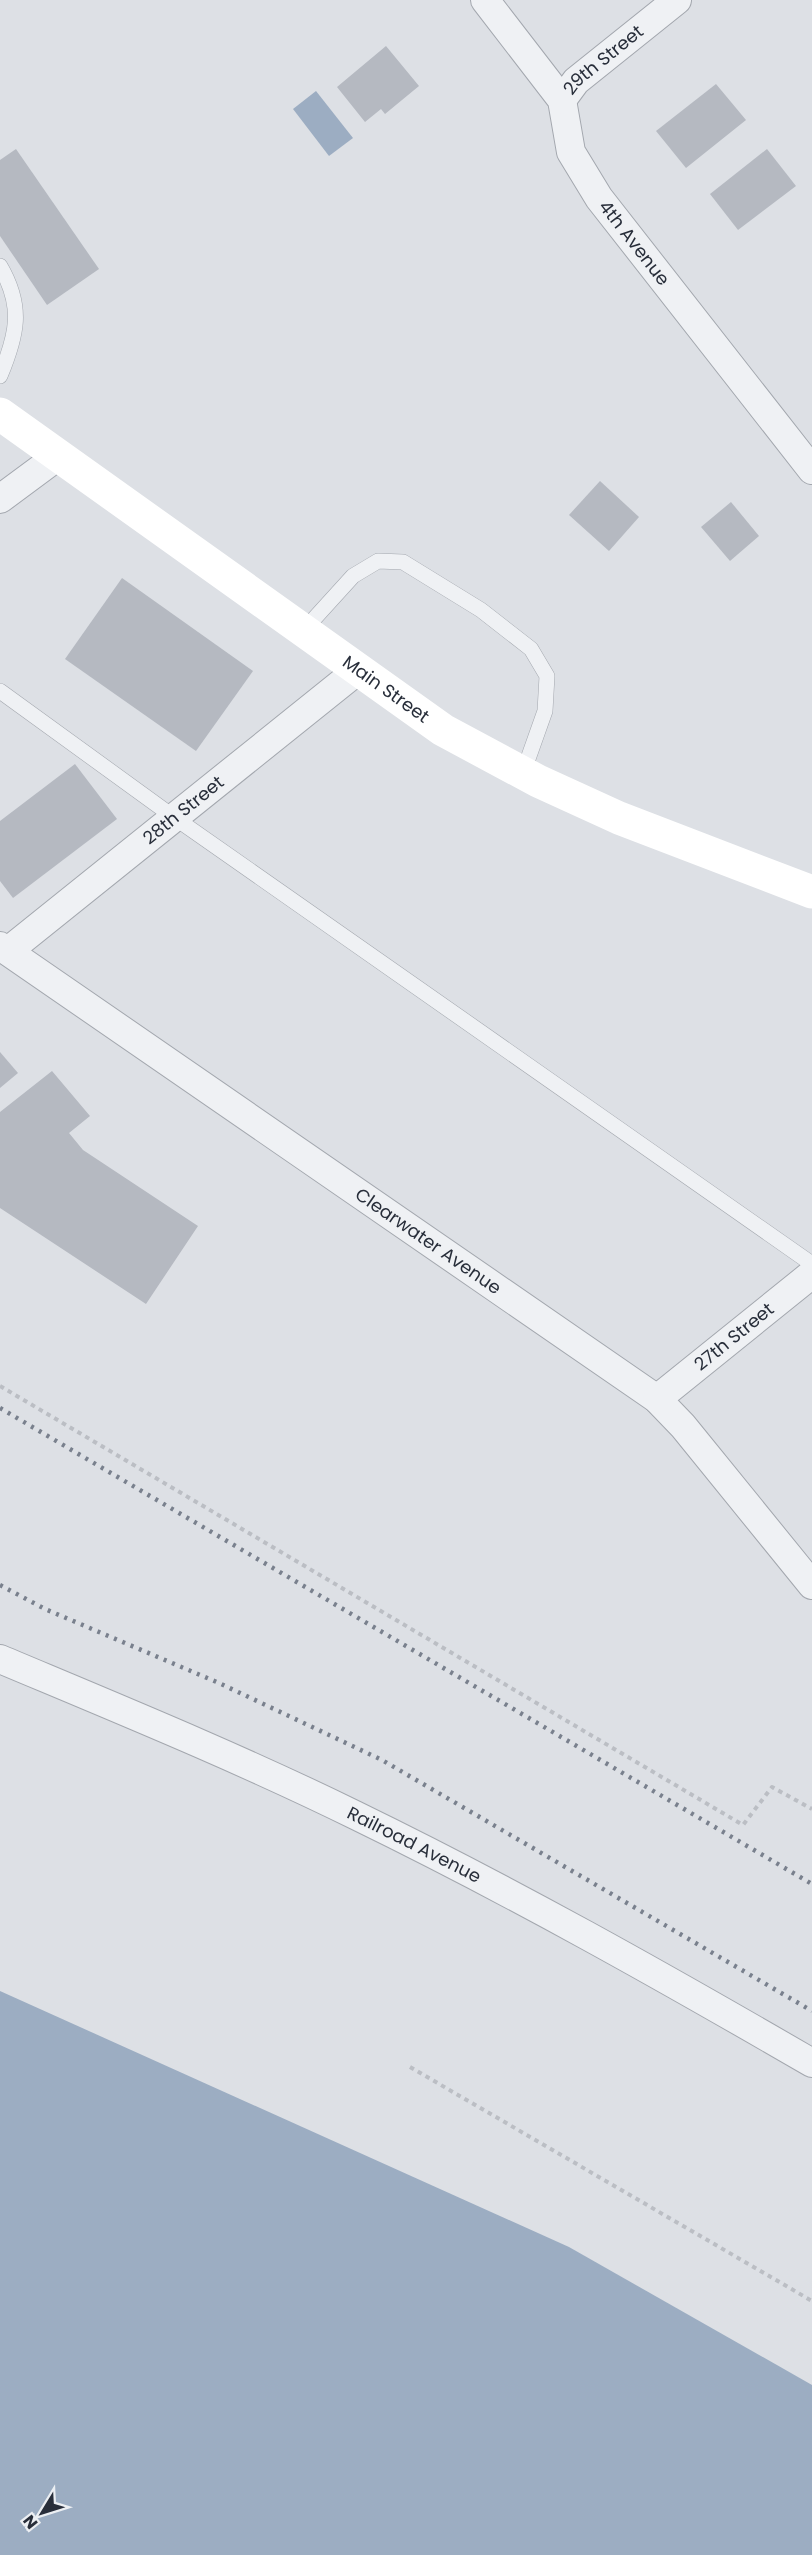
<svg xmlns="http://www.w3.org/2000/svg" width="812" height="2555" viewBox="0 0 812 2555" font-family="Poppins,sans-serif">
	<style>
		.water { fill: #9cadc2 }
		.building { fill: #b5b9c1 }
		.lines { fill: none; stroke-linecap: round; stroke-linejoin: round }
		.lane-casing { stroke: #a3a7ae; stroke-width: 16 }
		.street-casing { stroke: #a3a7ae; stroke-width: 30 }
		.path { stroke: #bbbec4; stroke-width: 4; stroke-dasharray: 4.5 4.5; stroke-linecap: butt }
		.lane { stroke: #eff1f4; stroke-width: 15 }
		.street { stroke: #eff1f4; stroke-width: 28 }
		.secondary { stroke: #fff; stroke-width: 33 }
		.rail { stroke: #79808d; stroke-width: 4.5; stroke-dasharray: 3 6; stroke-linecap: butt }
		.labels { text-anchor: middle; stroke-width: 6; stroke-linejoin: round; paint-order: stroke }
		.street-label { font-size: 18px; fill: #282e3a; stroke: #eceff3 }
	</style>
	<rect width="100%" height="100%" fill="#dde0e5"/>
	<g class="water">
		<path d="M316,91L353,138L329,156L293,109Z"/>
		<path d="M0,1991L569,2247L812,2385V2555H0Z"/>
	</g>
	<g class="building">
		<path d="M386,46L419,86L385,114L381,109L365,122L337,87Z"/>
		<path d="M716,84L746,120L686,168L656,131Z"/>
		<path d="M16,149L99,269L47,305L0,236V160Z"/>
		<path d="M767,149L796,186L738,230L710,194Z"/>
		<path d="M600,481L639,517L609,551L569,515Z"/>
		<path d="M731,502L759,536L730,561L701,527Z"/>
		<path d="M122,578L253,671L196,751L65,659Z"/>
		<path d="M75,764L117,819L13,898L0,881V821Z"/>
		<path d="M0,1052L18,1073L0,1088Z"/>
		<path d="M52,1071L90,1116L69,1133L83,1150L198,1226L146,1304L0,1208V1112Z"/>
	</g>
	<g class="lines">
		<g class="lane-casing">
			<g id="lane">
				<path d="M0,266C24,307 17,335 0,376"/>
				<path d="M303,631L353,576L378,561L403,562L481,610L531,649L547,676L545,711L523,773"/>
				<path d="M0,691L175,818L812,1264"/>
			</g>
		</g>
		<g class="street-casing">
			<g id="street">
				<path id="s1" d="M485,0L562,100L571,152L599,198L812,470"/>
				<path id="s2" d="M562,100L576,81L677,0"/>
				<path d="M0,499L58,456"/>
				<path id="s3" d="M0,946L657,1399L683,1426L812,1585"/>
				<path id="s4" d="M8,951L358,670"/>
				<path id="s5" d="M657,1399L812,1274"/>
				<path id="s6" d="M0,1659C119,1709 239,1758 355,1815C511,1891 662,1976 812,2063"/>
			</g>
		</g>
		<g class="path">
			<path d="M0,1386L743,1825L772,1787L812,1809"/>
			<path d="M410,2067L812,2301"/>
		</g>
		<use href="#lane" class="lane"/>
		<use href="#street" class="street"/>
		<path class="secondary" id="s7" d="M0,414L443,730L538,781L619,818L812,892"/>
		<g class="rail">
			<path d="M0,1408L812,1884"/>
			<path d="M0,1585L45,1609L219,1683L382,1760L812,2011"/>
		</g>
	</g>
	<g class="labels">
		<g class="street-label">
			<text dy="6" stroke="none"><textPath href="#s2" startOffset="58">29th Street</textPath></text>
			<text dy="6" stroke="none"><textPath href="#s1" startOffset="290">4th Avenue</textPath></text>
			<text dy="6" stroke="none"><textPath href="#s7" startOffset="474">Main Street</textPath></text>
			<text dy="6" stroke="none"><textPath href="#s4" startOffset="225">28th Street</textPath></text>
			<text dy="6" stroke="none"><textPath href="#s3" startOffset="520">Clearwater Avenue</textPath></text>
			<text dy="6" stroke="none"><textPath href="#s5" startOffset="99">27th Street</textPath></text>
			<text dy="6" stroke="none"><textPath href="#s6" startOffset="454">Railroad Avenue</textPath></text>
		</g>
	</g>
	<g transform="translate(42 2513) rotate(232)" stroke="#eceff3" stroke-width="4.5" paint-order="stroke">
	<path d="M0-4.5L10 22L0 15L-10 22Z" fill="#282e3a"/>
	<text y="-9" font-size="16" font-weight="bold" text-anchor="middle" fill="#282e3a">N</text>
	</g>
</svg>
